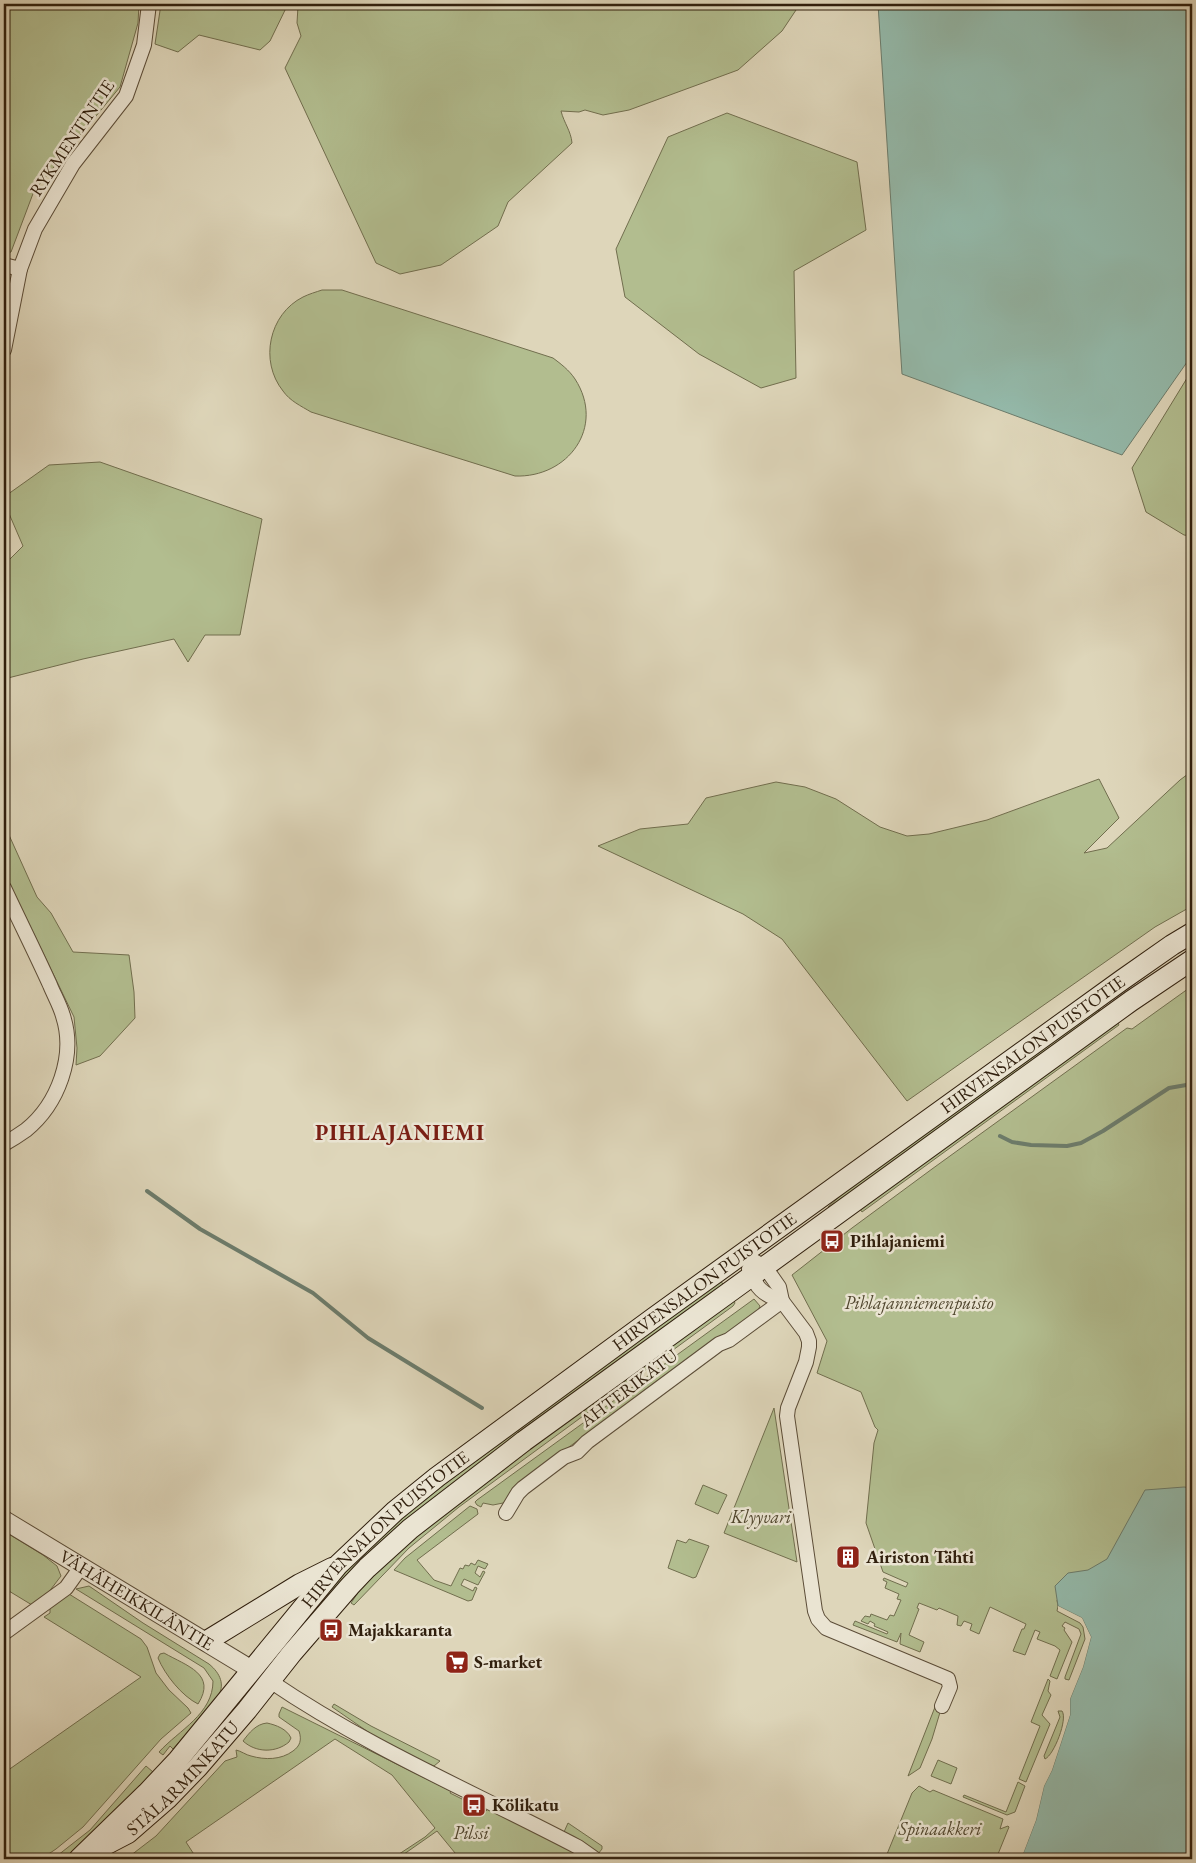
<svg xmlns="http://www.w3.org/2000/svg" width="1196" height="1863" viewBox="0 0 1196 1863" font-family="'EB Garamond',serif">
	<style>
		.green { fill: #b2bd8f; stroke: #716e4e }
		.water { fill: #94baab; stroke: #6c7c6c }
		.pier { fill: #ded6ba }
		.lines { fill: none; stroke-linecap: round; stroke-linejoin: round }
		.stream { stroke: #6c7c6c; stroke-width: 4 }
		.minor-casing { stroke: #5c4d38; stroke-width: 16 }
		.tertiary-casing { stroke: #5c4d38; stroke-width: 20 }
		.secondary-casing { stroke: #301f0d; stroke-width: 22 }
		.minor { stroke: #eae4d2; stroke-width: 14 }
		.tertiary { stroke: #eae4d2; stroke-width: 18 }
		.secondary { stroke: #eae4d2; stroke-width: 20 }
		.labels { text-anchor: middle; stroke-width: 5; stroke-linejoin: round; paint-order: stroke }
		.street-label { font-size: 18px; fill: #301f0d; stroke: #eae4d2 }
		.poi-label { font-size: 18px; font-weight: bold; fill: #301f0d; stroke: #eae4d2; text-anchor: start }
		.park-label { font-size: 18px; font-style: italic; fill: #50462e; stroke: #eae4d2 }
		.district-label { font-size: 22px; font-weight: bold; letter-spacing: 1px; fill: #7a1f14; stroke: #eae4d2 }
	</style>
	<rect width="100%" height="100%" fill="#ded6ba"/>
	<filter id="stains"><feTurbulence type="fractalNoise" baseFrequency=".004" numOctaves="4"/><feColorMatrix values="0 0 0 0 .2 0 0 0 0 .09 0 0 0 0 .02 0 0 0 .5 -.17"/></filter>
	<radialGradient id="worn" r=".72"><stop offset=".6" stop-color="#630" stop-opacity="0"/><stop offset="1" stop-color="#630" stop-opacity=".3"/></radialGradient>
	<g class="green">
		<path d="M4,4H139L138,23L120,87L34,191L11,252L4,254Z"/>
		<path d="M161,4H288L270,41L260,50L199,35L178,52L155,44Z"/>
		<path d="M292,4H800L782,31L738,70L629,110L603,115L585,110L579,112L561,111C564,123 571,131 572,143L508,202L498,226L441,265L400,274L376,263L285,68L301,36L297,23L298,6Z"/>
		<path d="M727,113L857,162L866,230L794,271L796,378L761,388L699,354L625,297L616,249L668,137Z"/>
		<path d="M322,290H342L553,358C561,364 569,370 575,379C606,427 568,478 515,476L311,412C301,406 290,401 283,391C259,361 269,314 303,297C309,294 316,292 322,290Z"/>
		<path d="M1192,370V536L1184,535L1146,512L1132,468Z"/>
		<path d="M100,462L262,519L240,635H205L188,662L174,639L83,659L4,679V565L23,546L4,502V497L49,465Z"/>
		<path d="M1192,771V906L1155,927L907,1101L782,939L743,914L598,846L640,829L688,824L706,798L776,782L805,787L836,799L880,827L907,836L929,834L987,820L1099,779L1119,818L1084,853L1107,848L1180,780Z"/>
		<path d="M4,824L37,897L51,913L73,952L129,955L134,992L135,1018L100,1056L76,1065L77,1048L74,1017L4,872Z"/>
		<path d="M1192,986V1536L1057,1600L1058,1606L1057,1611L1080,1623L1083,1627L1085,1639L1069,1680L1065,1679V1677L1081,1634L1079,1629L1065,1622L1062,1626L1065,1628L1064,1630L1072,1642L1057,1679L1050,1676L1060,1650L1055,1646L1037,1639L1040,1632L1035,1630L1025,1655L1013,1651L1022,1629H1024L1026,1624L990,1607L979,1634L970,1630L972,1624L964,1621L961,1626L957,1625L958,1616L939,1608L937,1610L919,1603L917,1608L919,1609L909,1635L924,1642L920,1652L900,1644L901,1633L897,1642L853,1625L855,1621L887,1634L888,1632L874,1626L875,1624L870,1621L868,1624L861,1621L865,1616L870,1617L871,1614L887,1620L890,1615L894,1616L901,1600L897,1599L899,1594L885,1588L887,1582L883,1580L884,1578L906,1587L908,1583L883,1572L866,1523L874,1443L878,1430L875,1427L861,1392L817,1373L827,1341L792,1275L852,1228L932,1169L1109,1041L1127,1028L1132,1029Z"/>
		<path d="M1102,1010L831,1211L828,1207L859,1179L1095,1011Z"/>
		<path d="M1117,1021L1119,1025L862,1212L860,1209Z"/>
		<path d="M720,1280L725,1287L322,1607L319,1604L348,1567L407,1512Z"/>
		<path d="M733,1299L735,1303L733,1306L459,1507L409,1548L354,1605L351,1603L368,1578L417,1532Z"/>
		<path d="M754,1299L760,1306L757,1313L629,1402L557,1456L503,1503L493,1505L483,1503L481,1507L477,1505L475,1502L477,1500Z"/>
		<path d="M774,1408L797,1562L724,1533Z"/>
		<path d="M703,1485L727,1495L718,1514L695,1504Z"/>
		<path d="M470,1506L477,1509L478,1514L417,1560L434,1580L451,1586L460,1568L463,1569L465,1565L469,1566L471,1563L475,1565L478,1560L488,1564L485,1569L478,1566L475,1573L480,1577L483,1571L485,1572L478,1585L464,1579L461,1585L473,1591L475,1587L477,1588L472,1600L468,1601L394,1570L405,1558Z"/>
		<path d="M4,1531L43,1555L57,1566L61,1576L48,1593L32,1605L4,1588Z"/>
		<path d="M689,1539L709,1546L696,1577L693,1578L668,1568L677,1540L686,1543Z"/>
		<path d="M89,1586L143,1623L209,1664C220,1673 226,1685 217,1698L173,1749L170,1746L163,1755L159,1752C179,1730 213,1714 213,1681L204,1668L76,1589Z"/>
		<path d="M69,1594L141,1639L147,1647L156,1673L169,1690L188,1708L191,1713L161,1739L83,1827L56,1849L41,1859H4V1773L141,1677L44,1617L50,1613V1608Z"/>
		<path d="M164,1653C187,1666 217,1674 198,1704C182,1696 165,1675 158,1658L160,1654Z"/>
		<path d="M1048,1679L1050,1681L1048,1691L1051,1695L1042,1715L1050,1724L1026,1782L1019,1779L1040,1726L1031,1722Z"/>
		<path d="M334,1704L371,1726L440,1761L434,1766L415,1759L374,1736L332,1707Z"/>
		<path d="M282,1707L451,1791L450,1793L486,1811L488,1809L569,1849L584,1859H460L437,1831L397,1859H394L393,1858L425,1837L435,1828L392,1775L335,1739L186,1842L197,1859H126L156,1836L225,1761L237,1757L236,1750C241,1751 246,1755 251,1756C265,1760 281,1760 293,1751C300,1746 302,1740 299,1731L279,1717V1714Z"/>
		<path d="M935,1707L941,1709L932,1739L920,1768L908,1776Z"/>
		<path d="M1058,1711H1062C1068,1719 1054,1755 1045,1759L1044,1756L1060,1717Z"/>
		<path d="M267,1723C276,1725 287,1729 291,1738L289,1742C276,1753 256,1753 243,1741C249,1733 256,1724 267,1723Z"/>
		<path d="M938,1760L957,1768L951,1784L931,1776Z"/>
		<path d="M146,1766L153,1772L145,1783L78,1848L63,1859H53L90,1830Z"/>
		<path d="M1018,1782L1025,1786L1015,1812L1007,1815L963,1797L964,1795L1006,1812Z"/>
		<path d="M919,1786L930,1792L933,1790L1003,1819L1000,1829L1008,1826L1009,1827L996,1859H885L912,1793Z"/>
		<path d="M568,1823L602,1846V1849L598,1854L564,1832Z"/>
	</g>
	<g class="water">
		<path d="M878,4H1192V355L1122,455L902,374Z"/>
		<path d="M1184,1487L1192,1488V1859H1021L1036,1820L1044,1786L1052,1770L1070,1715V1699L1083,1667L1091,1637L1082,1618L1058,1606L1055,1586L1068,1573L1088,1570L1107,1559L1145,1490Z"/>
	</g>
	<path class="pier" d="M1058,1606L1082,1618L1091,1637L1083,1667L1070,1699V1715L1052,1770L1044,1786L1036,1820L1021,1859H1018L1034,1820L1042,1786L1049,1769L1068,1715V1698L1081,1666L1089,1637L1081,1620L1058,1608Z"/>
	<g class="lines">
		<g class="stream">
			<path d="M1000,1136L1012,1142L1031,1145L1067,1146L1081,1143L1103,1131L1169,1088L1192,1084"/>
			<path d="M147,1191L200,1229L313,1293L368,1338L482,1408"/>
		</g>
		<g class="minor-casing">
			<g id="minor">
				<path d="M4,265L20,269"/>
				<path d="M4,350L20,269L35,229L73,164L126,96L144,45L149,4"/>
				<path d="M4,888C19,920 35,952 50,985C54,995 60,1005 63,1016C76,1056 58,1104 26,1130C19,1135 11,1140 4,1144"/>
				<path d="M743,1255L765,1267L779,1287L782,1301L806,1333L809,1341V1347L806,1362L788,1408L787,1416L815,1611L818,1619L826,1628L948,1679L950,1687L942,1706"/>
				<path d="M749,1269C756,1288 763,1295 782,1301"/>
				<path d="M506,1513L518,1493L523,1488L564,1457L577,1452L587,1442L719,1344L729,1340L782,1301"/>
				<path d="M4,1633L66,1588L81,1567"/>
				<path d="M270,1681C367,1747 475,1793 578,1847L595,1859"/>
			</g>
		</g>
		<g class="tertiary-casing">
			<g id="tertiary">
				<path id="s1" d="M4,1520L252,1670"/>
			</g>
		</g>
		<g class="secondary-casing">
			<g id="secondary">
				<path d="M207,1641L300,1584L332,1568"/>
				<path id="s2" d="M101,1847L128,1833L167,1799L198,1767L247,1710L292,1653L350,1586L367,1568L410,1529L524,1441L1131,1001L1192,960"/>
				<path id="s3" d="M79,1859L147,1793L178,1760L338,1565L395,1511L437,1477L652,1319L1122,980L1172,945L1192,933"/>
			</g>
		</g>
		<use href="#minor" class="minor"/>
		<use href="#tertiary" class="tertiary"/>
		<use href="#secondary" class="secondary"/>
	</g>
	<defs>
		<g id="bus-square" transform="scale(1.25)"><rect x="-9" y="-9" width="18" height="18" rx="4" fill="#8f2418" stroke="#eae4d2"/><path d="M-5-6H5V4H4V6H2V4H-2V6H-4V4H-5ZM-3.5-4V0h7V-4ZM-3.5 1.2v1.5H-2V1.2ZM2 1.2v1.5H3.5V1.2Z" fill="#fff"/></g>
		<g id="building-square" transform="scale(1.25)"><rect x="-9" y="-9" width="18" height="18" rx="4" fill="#8f2418" stroke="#eae4d2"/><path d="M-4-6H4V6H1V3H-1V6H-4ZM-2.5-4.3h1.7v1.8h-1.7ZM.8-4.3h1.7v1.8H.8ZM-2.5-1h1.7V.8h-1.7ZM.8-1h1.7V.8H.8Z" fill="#fff"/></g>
		<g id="supermarket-square" transform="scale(1.25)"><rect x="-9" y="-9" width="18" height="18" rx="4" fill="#8f2418" stroke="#eae4d2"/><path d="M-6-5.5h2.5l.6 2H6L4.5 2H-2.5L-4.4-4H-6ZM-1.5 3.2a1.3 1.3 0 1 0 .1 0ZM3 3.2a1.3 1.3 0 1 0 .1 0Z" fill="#fff"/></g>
	</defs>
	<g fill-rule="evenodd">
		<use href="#bus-square" x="832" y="1241"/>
		<use href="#building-square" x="848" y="1557"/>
		<use href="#bus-square" x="331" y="1630"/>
		<use href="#supermarket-square" x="457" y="1662"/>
		<use href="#bus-square" x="474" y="1805"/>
	</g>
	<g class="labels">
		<g class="street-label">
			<text transform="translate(72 138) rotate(-56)" y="6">RYKMENTINTIE</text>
			<text dy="6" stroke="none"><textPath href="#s3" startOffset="1261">HIRVENSALON PUISTOTIE</textPath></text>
			<text dy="6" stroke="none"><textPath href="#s3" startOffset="856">HIRVENSALON PUISTOTIE</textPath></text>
			<text transform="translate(629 1388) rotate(-37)" y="6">AHTERIKATU</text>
			<text dy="6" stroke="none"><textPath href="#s3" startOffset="451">HIRVENSALON PUISTOTIE</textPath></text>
			<text dy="6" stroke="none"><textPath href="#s1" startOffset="155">VÄHÄHEIKKILÄNTIE</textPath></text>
			<text dy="6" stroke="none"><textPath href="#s2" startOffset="108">STÅLARMINKATU</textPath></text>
		</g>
		<g class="poi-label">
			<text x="850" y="1247">Pihlajaniemi</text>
			<text x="866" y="1563">Airiston Tähti</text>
			<text x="348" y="1636">Majakkaranta</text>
			<text x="474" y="1668">S-market</text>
			<text x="492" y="1811">Kölikatu</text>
		</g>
		<g class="park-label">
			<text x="919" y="1309">Pihlajanniemenpuisto</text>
			<text x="761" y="1523">Klyyvari</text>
			<text x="940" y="1835">Spinaakkeri</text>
			<text x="471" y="1839">Pilssi</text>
		</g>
		<g class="district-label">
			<text x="400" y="1140">PIHLAJANIEMI</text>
		</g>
	</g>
	<rect width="1196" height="1863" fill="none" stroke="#ded6ba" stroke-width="20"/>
	<rect x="5" y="5" width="1186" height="1853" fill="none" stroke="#301f0d" stroke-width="2.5"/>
	<rect x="10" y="10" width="1176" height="1843" fill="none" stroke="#301f0d"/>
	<rect width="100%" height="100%" filter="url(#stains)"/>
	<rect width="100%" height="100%" fill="url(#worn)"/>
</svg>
